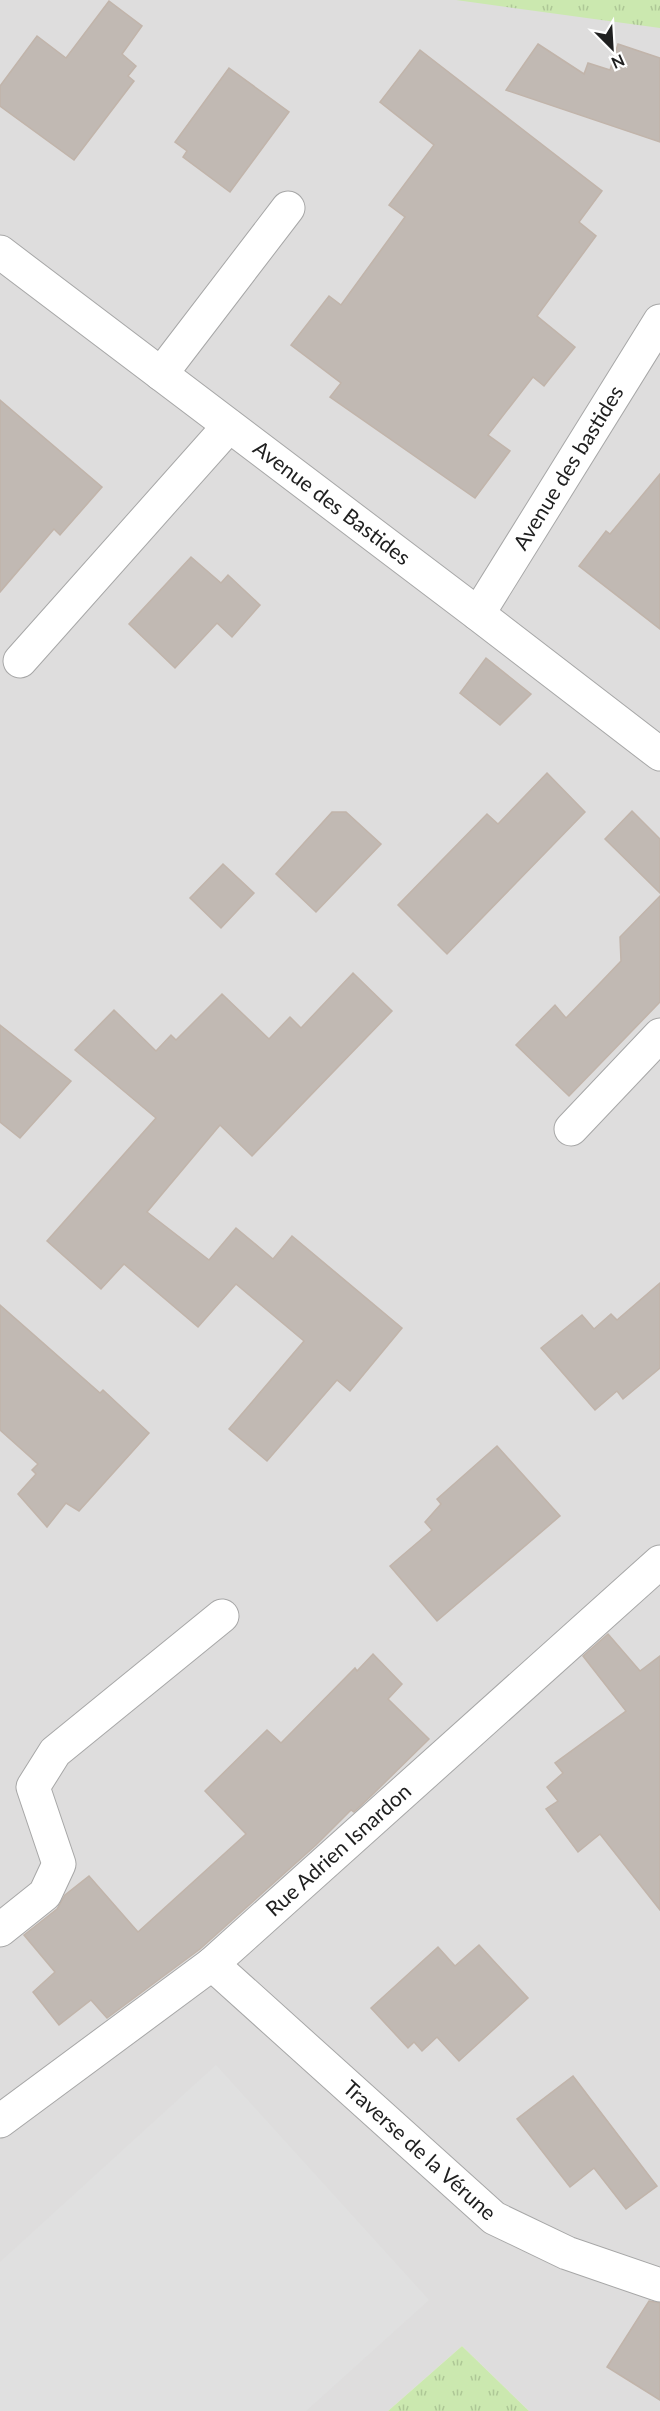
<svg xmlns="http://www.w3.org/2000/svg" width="660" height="2411" viewBox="0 0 660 2411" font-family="Lato,sans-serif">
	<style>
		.residential { fill: #dedddd }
		.grass { fill: url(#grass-tufts) }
		.parking { fill: #e0e0e0 }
		.building { fill: #c1b9b3; stroke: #c1b4aa; stroke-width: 1.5 }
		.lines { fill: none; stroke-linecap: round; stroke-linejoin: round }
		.minor-casing { stroke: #a7a7a7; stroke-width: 35 }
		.minor { stroke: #fff; stroke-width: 33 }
		.labels { text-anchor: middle; stroke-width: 5; stroke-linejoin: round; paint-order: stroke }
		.street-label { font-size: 21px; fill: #202020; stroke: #fff }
	</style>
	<defs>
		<pattern id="grass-tufts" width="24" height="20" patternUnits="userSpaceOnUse" patternTransform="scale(1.5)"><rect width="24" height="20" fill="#cbe8af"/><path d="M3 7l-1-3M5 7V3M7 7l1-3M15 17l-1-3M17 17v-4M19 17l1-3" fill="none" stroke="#aec796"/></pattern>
	</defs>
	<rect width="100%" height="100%" fill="#f0ede7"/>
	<path class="residential" d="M0,0H660V2411H529L462,2346L388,2411H0Z"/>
	<g class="grass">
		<path d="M456,0H660V28Z"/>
		<path d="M462,2346L529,2411H388Z"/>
	</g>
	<path class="parking" d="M216,2065L429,2300L306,2411H0V2262Z"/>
	<g class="building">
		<path d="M109,1L142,26L122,54L136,66L128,76L134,81L74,160L0,106V86L37,36L66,58Z"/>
		<path d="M538,44L584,74L588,63L610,70L618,44L660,58V142L506,90Z"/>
		<path d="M420,50L602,191L579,222L596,236L537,316L575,347L544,386L533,377L488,435L510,451L475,498L330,397L341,383L291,345L329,296L341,305L405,217L389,205L434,145L380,102Z"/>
		<path d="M229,68L289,112L230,192L183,157L187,151L175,142Z"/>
		<path d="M0,400L102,487L60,535L54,529L0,592Z"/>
		<path d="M660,474V629L579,566L606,531L610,534Z"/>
		<path d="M191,557L221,583L228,575L260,605L232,637L217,623L175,668L129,624Z"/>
		<path d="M486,658L531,694L500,725L460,693Z"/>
		<path d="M547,773L585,812L447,954L398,905L487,814L498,824Z"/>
		<path d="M632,811L660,839V893L605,839Z"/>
		<path d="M332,812H346L381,844L316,912L276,874Z"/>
		<path d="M223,864L254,893L221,928L190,898Z"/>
		<path d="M660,896V1002L569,1096L516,1045L555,1005L566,1018L601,982L621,961L620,937Z"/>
		<path d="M353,973L392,1011L252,1156L220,1125L147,1212L209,1260L236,1228L273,1259L292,1236L402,1328L350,1391L337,1380L267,1461L229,1429L304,1341L236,1284L198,1327L124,1264L101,1289L47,1241L156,1118L75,1050L114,1010L156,1051L171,1035L176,1040L222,994L269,1039L290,1017L301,1028Z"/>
		<path d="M0,1025L71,1081L20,1138L0,1122Z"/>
		<path d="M660,1283V1368L623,1399L617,1391L595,1410L541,1348L582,1315L594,1329L611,1314L617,1320Z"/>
		<path d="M0,1305L100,1393L103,1390L149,1433L79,1511L66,1503L47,1527L18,1494L36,1474L32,1470L38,1464L0,1430Z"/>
		<path d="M497,1446L560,1516L437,1621L390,1566L432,1530L425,1522L441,1504L437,1499Z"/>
		<path d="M608,1634L640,1671L660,1656V1910L600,1834L578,1852L546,1809L558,1801L547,1787L563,1773L555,1763L626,1711L583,1656Z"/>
		<path d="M373,1654L402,1684L388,1699L429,1739L371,1796L354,1812L351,1810L316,1845L200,1949L107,2018L91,2000L59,2025L33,1992L55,1972L24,1935L57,1909L65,1895L89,1876L138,1932L246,1834L205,1791L267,1730L281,1743L355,1668L357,1671Z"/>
		<path d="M479,1945L528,1998L459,2061L437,2037L422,2051L414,2042L408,2048L371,2008L438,1947L455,1966Z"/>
		<path d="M573,2076L657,2186L626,2209L594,2168L570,2187L517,2119Z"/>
		<path d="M649,2301L660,2303V2400L607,2367Z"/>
	</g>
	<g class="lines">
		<g class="minor-casing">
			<g id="minor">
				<path id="s1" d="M0,252L478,614L660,754"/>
				<path d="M161,374L288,208"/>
				<path id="s2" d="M478,614L660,321"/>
				<path d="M20,661L229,426"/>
				<path d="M571,1129L660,1035"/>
				<path d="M0,1930L45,1894L59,1864L33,1787L55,1752L222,1616"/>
				<path id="s3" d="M212,1964L494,2218L567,2253L660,2285"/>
				<path id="s4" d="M0,2121L212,1964L660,1562"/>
			</g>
		</g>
		<use href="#minor" class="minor"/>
	</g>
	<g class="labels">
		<g class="street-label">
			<text dy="7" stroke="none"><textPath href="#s2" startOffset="172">Avenue des bastides</textPath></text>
			<text dy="7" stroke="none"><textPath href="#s1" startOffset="416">Avenue des Bastides</textPath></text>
			<text dy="7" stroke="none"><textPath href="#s4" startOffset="434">Rue Adrien Isnardon</textPath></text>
			<text dy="7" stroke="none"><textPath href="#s3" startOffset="279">Traverse de la Vérune</textPath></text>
		</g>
	</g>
	<g transform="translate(612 48) rotate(156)" stroke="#ffffff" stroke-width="4.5" paint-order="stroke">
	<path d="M0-4.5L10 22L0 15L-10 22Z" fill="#202020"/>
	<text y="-9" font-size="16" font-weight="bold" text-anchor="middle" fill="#202020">N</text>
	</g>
</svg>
